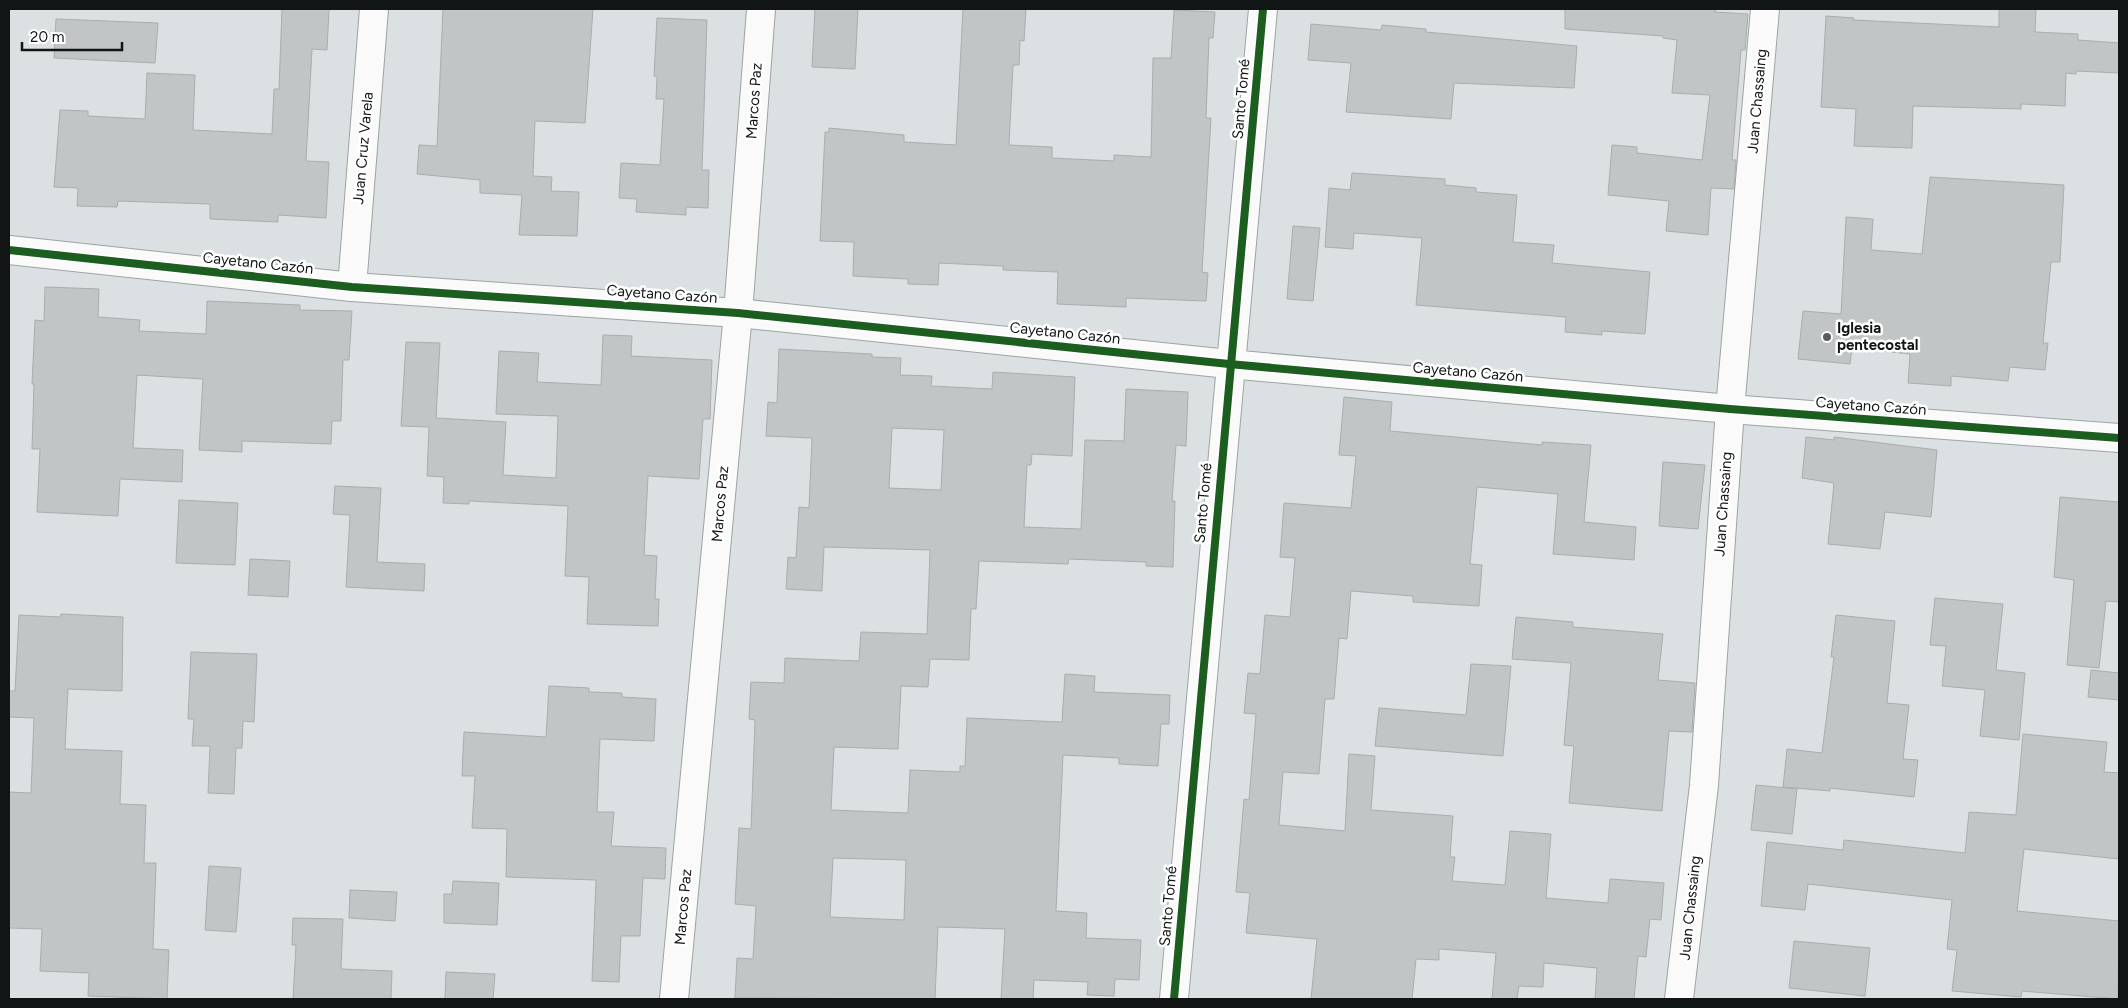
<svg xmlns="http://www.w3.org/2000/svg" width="2128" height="1008" viewBox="0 0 2128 1008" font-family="Figtree,sans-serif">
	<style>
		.building { fill: #c1c5c6; stroke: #a9adae; fill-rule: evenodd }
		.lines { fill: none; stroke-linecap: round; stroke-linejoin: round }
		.minor-casing { stroke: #9ea3a3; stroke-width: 30 }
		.minor { stroke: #fafafb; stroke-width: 28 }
		.cycleway-casing { stroke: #fff; stroke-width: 11 }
		.cycleway { stroke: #1b5e20; stroke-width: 8 }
		.poi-dot { fill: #585c5d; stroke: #fff; stroke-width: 2 }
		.labels { text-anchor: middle; stroke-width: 5; stroke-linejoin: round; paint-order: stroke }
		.street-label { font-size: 15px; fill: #121516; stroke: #fff }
		.poi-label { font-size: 15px; font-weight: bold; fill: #121516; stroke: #fff; text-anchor: start }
	</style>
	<rect width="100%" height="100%" fill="#dbe1e2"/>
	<g class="building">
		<path d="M282,9H329L327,50L312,49L306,161L329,162L326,218L278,215V222L210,219V204L118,201L117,207L77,206L78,188L54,187L60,110L88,111V116L145,119L147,73L195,75L193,130L272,134L274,89H279Z"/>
		<path d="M443,9H593L585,123L535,121L533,176L552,177L551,191L579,192L577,236L519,235L522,195L480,193V180L417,174L419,145L437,146Z"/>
		<path d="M815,9H858L855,69L812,67Z"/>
		<path d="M963,9H1026L1024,41L1020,40L1019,65H1013L1009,145L1052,147V158L1114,161V155L1151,157L1153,58H1171L1174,10L1215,12L1213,38H1209L1206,118H1211L1202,272L1208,273L1206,301L1126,298V307L1057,304L1058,272L1003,270V266L939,263L938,285L908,284V279L853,276L854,242L820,241L825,132H829V128L904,135V142L956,145Z"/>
		<path d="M1565,9H1716L1715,12L1748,14L1745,50H1741L1732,160H1736L1734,189L1711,188L1708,235L1666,231L1669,201L1608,195L1612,145L1637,147V153L1702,160L1710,95L1672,93L1677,40L1663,38V36L1565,29Z"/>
		<path d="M1999,9H2036L2035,32L2078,34V40L2119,43V73L2076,71V74L2066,73L2065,106L2021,104V109L1913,106L1912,148L1854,146L1856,109L1821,107L1826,16L1854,18L1853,20L1999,27Z"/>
		<path d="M657,18L707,20L702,170H709L708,208L686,207V215L636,212L637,199L619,198L621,163L660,165L664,99H656L657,77L654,76Z"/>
		<path d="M56,19L158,23L155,63L54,58Z"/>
		<path d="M1311,24L1381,30L1382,25L1426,29V32L1577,46L1574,88L1454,83L1451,119L1346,112L1351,63L1308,60Z"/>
		<path d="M1352,173L1445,179V185L1476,188V192L1517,195L1513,242L1554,245L1552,263L1650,272L1645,334L1602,331V335L1565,332L1566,317L1416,305L1422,238L1354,233L1353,249L1325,247L1329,188L1350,190Z"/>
		<path d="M1930,177L2064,185L2060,262H2051L2043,343H2048L2045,370L2010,367L2008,381L1951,376V386L1908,383L1910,354L1852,348L1850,364L1798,359L1803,311L1841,314L1846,217L1873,219L1871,250L1922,254Z"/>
		<path d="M1293,226L1320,228L1313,301L1287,299Z"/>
		<path d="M45,287L99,289L98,317L140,320L139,331L206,334L207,301L300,305V310L352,311L349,360H343L341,421H332L331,444L242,441V452L199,450L203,379L137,375L133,448L183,450L182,482L120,479L118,516L37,512L40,449H32L34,384H32L35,320L44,321Z"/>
		<path d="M603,335L632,336L631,356L712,360L710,419H703L699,479L648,476L644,555L657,556L655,599H659L658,626L587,624L589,577L565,576L568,506L469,501V504L443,503L444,477L427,476L429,427L401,426L406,342L440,343L436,418L506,422L503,475L556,478L558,416L496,414L499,351L539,353L537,382L601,385Z"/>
		<path d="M779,349L872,354V357L901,358L900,375L932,376L931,386L992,389L993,372L1075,377L1072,456L1032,454L1031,465H1027L1024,527L1081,529L1085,440L1124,441L1126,389L1188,392L1186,446L1176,445L1172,501H1175L1173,567L1146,566V562L1069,559L1068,564L979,561L976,609H971L969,660L930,659L928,687L901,686L898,749L834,747L831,810L908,813L910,770L960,772V766H965L967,718L1062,722L1065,674L1095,676L1094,692L1170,695L1169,724H1161L1158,766L1119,764V758L1063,755L1056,911L1087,913L1086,938L1141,940L1139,980L1115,979L1114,996L1087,995L1088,982L1034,980L1033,999H1001L1005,929L938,927L935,999L735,998L737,958L753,959L756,906L735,904L739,828L751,829L755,720L749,719L751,682L784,683L785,658L859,661L861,632L927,634L930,550L824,547L822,591L786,589L788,557L796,558L799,507L809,508L812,438L766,436L768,402L777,403ZM892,428L944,430L941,490L889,488ZM833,858L906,860L904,920L830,917Z"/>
		<path d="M1344,397L1392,402L1390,431L1542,445V442L1591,445L1584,522L1636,527L1634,560L1553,554L1558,494L1477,487L1470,564L1482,565L1479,606L1413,602V596L1351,591L1347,639L1339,638L1334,699H1325L1319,774L1283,772L1279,825L1345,831L1349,754L1375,756L1371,810L1453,816L1450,857H1455L1452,881L1505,885L1510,831L1551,834L1546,898L1608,903L1610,879L1664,883L1661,920L1650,919L1646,957L1638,956L1634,999H1595L1597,968L1544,963L1543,987L1519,986L1517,999H1492L1496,953L1439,949V960L1416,959L1412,999H1311L1317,939L1246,933L1250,893L1236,892L1244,799L1249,800L1256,714L1244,713L1248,673L1260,674L1265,615L1290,617L1295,558L1280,557L1284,503L1351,508L1356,456L1339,455Z"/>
		<path d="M1806,437L1834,440V437L1937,450L1931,517L1885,512L1880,549L1828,544L1834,483L1802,478Z"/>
		<path d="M1663,462L1705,465L1698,529L1659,526Z"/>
		<path d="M335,486L381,488L377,562L425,564L424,591L346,587L350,515L333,514Z"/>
		<path d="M2060,497L2119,502V602L2106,601L2099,668L2067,665L2074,580L2054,577Z"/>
		<path d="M179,500L238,503L235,565L176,563Z"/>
		<path d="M250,559L290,561L288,597L248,595Z"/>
		<path d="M1935,598L2003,604L1996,670L2025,673L2019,740L1980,736L1985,690L1942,686L1946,646L1930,645Z"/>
		<path d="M61,614L123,617L122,691L68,689L65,749L122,751L120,804L146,805L144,863H156L153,949L169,950L167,999L88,996L89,973L40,971L42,929L9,928V792L31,793L34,718L9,717V691H15L19,615L60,617Z"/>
		<path d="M1836,615L1895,621L1887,703L1909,705L1903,759L1918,760L1914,797L1830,788V791L1783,787L1787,749L1822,753L1834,657H1831Z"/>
		<path d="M1516,617L1573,622V627L1663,634L1658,680L1695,683L1692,732L1669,731L1662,811L1569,803L1574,746L1564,745L1571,663L1512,659Z"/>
		<path d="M191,652L257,654L254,722L243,721L242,748H236L234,794L208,793L210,746H192L194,719H188Z"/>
		<path d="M1471,664L1511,666L1503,756L1375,746L1379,708L1466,715Z"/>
		<path d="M2091,670L2119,673V700L2088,697Z"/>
		<path d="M549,686L589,688V692L622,693V697L656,699L654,741L600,739L597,812H614L611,846L666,848L665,879L643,878L640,936H621L619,982L592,981L596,880L506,877L507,829L472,828L475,776H462L464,732L546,737Z"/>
		<path d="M2023,734L2107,742L2104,772L2119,773V859L2024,849L2017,911L2119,921L2118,999L2022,991L2021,997L1952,991L1957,950L1947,949L1952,900L1808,884L1805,910L1761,906L1767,842L1843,850L1844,840L1965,853L1969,812L2016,815Z"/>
		<path d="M1756,785L1797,789L1792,834L1751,830Z"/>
		<path d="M209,866L241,868L236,932L205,930Z"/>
		<path d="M453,881L499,883L497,925L444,923V894H452Z"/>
		<path d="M350,890L397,892L395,921L349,918Z"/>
		<path d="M293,918L343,919L341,969L392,971L391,999H293L296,945H292Z"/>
		<path d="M1794,941L1870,948L1865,996L1789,988Z"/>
		<path d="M446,972L495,974L493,999H445Z"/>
	</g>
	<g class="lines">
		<g class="minor-casing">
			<g id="minor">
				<path d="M9,250L352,287L738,313L1229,364L1730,409L2119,438"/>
				<path d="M352,287L374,9"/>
				<path d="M674,999L738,313L761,9"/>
				<path d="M1174,999L1263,9"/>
				<path d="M1679,999L1704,785L1730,409L1765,9"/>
			</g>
		</g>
		<use href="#minor" class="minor"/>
		<g class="cycleway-casing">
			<g id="cycleway">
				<path d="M9,250L352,287L738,313L1229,364L1730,409L2119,438"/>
				<path d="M1174,999L1263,9"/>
			</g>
		</g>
		<use href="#cycleway" class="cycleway"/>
	</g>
	<circle class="poi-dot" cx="1827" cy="337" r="5"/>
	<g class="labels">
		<g class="street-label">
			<text transform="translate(1241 99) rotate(-85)" y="5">Santo Tomé</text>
			<text transform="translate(754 101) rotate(-86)" y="5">Marcos Paz</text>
			<text transform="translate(1757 101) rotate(-85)" y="5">Juan Chassaing</text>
			<text transform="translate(363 148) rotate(-85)" y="5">Juan Cruz Varela</text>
			<text transform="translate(258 263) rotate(6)" y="5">Cayetano Cazón</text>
			<text transform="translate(662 294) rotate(4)" y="5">Cayetano Cazón</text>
			<text transform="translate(1065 333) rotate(6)" y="5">Cayetano Cazón</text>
			<text transform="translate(1468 372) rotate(5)" y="5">Cayetano Cazón</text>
			<text transform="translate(1871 406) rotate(4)" y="5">Cayetano Cazón</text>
			<text transform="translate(1203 503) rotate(-85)" y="5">Santo Tomé</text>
			<text transform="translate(720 504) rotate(-85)" y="5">Marcos Paz</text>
			<text transform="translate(1723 504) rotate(-86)" y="5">Juan Chassaing</text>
			<text transform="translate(1168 906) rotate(-85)" y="5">Santo Tomé</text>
			<text transform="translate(683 907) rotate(-85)" y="5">Marcos Paz</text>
			<text transform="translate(1690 908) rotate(-84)" y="5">Juan Chassaing</text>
		</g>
		<g class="poi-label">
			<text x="1837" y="333">Iglesia<tspan x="1837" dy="17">pentecostal</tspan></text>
		</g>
	</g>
	<rect width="2128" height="1008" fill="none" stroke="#121516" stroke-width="20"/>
	<path d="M22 42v8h100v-8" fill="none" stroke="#121516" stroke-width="2.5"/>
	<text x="30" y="42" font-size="15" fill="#121516" stroke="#ffffff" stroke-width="4" paint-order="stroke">20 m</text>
</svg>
